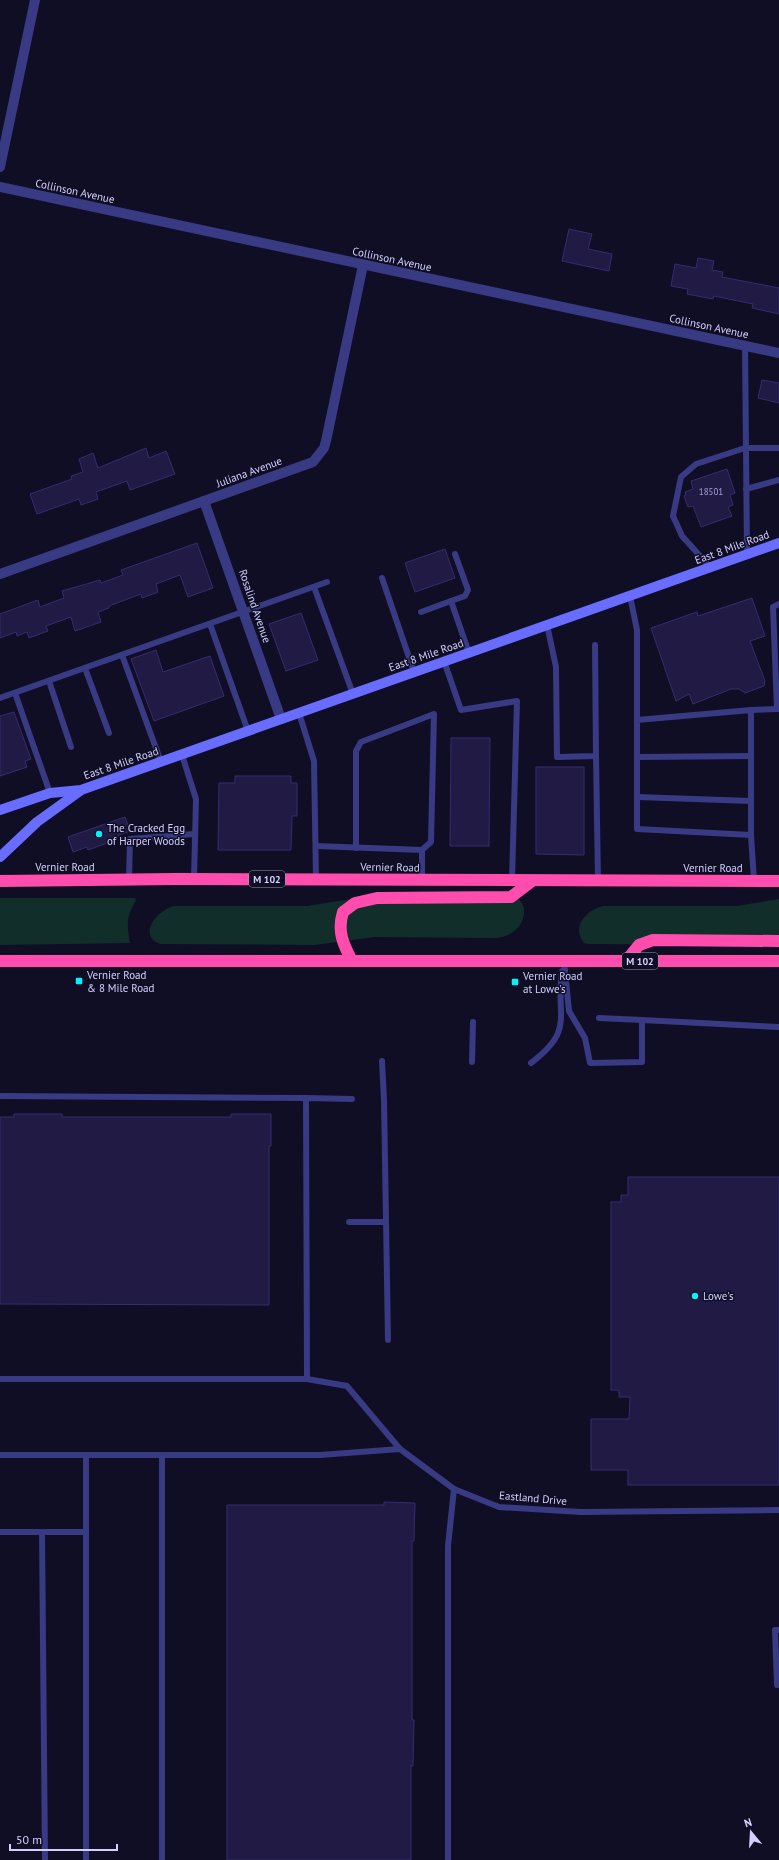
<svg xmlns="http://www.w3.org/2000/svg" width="779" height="1860" viewBox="0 0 779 1860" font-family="'PT Sans',sans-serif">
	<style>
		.green { fill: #112e2b }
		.building { fill: #201a45; stroke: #352c71 }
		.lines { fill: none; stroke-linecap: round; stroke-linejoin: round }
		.lane { stroke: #383a83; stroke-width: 6 }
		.street { stroke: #383a83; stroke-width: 10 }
		.secondary { stroke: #686dff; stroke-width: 10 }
		.highway { stroke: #ff4cad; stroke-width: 12 }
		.poi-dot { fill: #00f2fc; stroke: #100e24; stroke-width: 1.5 }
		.labels { text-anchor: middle; stroke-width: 3; stroke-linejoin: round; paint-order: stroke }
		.number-label { font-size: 9px; fill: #a6a3d0 }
		.shield { fill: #100e24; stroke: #9896bd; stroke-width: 1 }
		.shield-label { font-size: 10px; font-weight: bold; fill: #d3d1ff }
		.street-label { font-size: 11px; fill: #d3d1ff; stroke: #100e24 }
		.poi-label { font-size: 11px; fill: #d3d1ff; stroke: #100e24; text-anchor: start }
	</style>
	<rect width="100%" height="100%" fill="#100e24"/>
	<g class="green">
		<path d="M0,898H135L136,900C126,918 127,923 130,943L0,945Z"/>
		<path d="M357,898L518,899C529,907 524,925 513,932C508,936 503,937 497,938L374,937L315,945L160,944C137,935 157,910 174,906H307Z"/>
		<path d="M779,899V945L589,944L584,943C570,926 588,909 604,906H737Z"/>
	</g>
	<g class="building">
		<path d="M569,229L592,234L588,249L612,254L609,271L562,261Z"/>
		<path d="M698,258L714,261L712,270L723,272L722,277L779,288V314L752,308L753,304L714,296L713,299L687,294L688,289L671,286L675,264L696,268Z"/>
		<path d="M762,380L779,383V403L758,398Z"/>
		<path d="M146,448L149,458L166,451L175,474L130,490L127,481L96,492L98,499L81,505L79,499L37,514L30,494L72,479L71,476L83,472L79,459L93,453L98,468Z"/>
		<path d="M727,469L735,493L730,495L733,505L728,507L732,516L701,527L693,506L688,507L684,496L686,495L685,492L693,489L691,481Z"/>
		<path d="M197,543L213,588L188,597L180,575L156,584L158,592L142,598L141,594L109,606V608L98,612L101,622L75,631L71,617L46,626L48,631L29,638L27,632L17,636L16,632L0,638V614L38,600L40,607L64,598L62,591L100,580L101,583L123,575L121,570Z"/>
		<path d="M445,549L455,578L415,592L405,563Z"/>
		<path d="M752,598L765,636L750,641L765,681L764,686L745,693L739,689H731L693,704L689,694L676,701L651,628L697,612L698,616Z"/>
		<path d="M301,613L318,660L286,671L269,624Z"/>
		<path d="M156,650L163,672L210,656L224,696L154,721L131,659Z"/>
		<path d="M14,712L31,759L25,761L27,767L0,776V716Z"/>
		<path d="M451,738H490L489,846H450Z"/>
		<path d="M536,767H584V855L536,854Z"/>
		<path d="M235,776H291V783H297V816H292L291,850H218L219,783H235Z"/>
		<path d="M125,817L130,831L112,838L113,841L88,850L87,847L73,852L68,837Z"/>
		<path d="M14,1114H62V1117H231V1114H271V1146H269V1305L0,1304V1117H14Z"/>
		<path d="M628,1177H779V1485H628V1470H591V1419H629L630,1397H619V1390H611V1202H621V1195H628Z"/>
		<path d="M384,1502L415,1503L414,1541H412V1720H414L413,1766L411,1765V1860H227V1505H384Z"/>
	</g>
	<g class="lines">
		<g class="lane">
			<path d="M745,346L747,554"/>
			<path d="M746,489L779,480"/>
			<path d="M455,554L468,590L465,596L451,601L469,653"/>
			<path d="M710,567L682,536L673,516L681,477L696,464L745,448H779"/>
			<path d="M382,578L414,672"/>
			<path d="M314,587L353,694"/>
			<path d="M630,596L637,630V829L751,835V710L637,720"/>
			<path d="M421,612L451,601"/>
			<path d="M210,624L248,731"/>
			<path d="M547,625L556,667L557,757L596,756L595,645"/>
			<path d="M122,655L161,762"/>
			<path d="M444,661L461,710L517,701L512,881"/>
			<path d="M85,668L109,733"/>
			<path d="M49,681L71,747"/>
			<path d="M15,693L50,793"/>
			<path d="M0,698L327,582"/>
			<path d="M777,709L773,607L779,604"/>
			<path d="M751,710L779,709"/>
			<path d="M299,713L314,761L316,879"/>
			<path d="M182,755L196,799L194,879"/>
			<path d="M596,756L598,881"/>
			<path d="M637,757L751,756"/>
			<path d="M637,797L751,801"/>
			<path d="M751,835L754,881"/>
			<path d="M316,846L422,850V880"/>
			<path d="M356,848V751L361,742L434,714L431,842L422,850"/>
			<path d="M129,880L130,839L194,834"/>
			<path d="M564,961L569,1011L585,1038L590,1063L642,1062V1020L779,1027"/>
			<path d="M599,1018L642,1020"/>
			<path d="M382,1061L384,1100L388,1340"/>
			<path d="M472,1062L473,1022"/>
			<path d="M531,1063C576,1029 555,1017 562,971"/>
			<path d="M0,1096L306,1098"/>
			<path d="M349,1222H386"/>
			<path d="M0,1379H307L306,1098L352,1099"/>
			<path d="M307,1379L347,1386L400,1449L454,1489L499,1507L581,1512L779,1510"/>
			<path d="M0,1455H86V1532H0"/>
			<path d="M86,1455H320L400,1449"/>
			<path d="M162,1455V1860"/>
			<path d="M42,1532L45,1860"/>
			<path d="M86,1532V1860"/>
			<path d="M777,1685L775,1630H779"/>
			<path d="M448,1860V1546L454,1489"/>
		</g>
		<g class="street">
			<path d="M0,167L35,0"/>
			<path d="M0,187L779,353"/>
			<path d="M204,501L281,719"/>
			<path d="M0,574L313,462L324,448L326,441L363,265"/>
		</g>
		<g class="secondary">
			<path d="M0,810L50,793L81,790L779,543"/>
			<path d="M0,857L37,822L80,791"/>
		</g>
		<g class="highway">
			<path d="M0,881L176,879L779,881"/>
			<path d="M0,961H779"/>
			<path d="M352,961C343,944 337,931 343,912L355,903L377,898L511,897L532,881"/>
			<path d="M626,961L639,945L653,940L779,941"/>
		</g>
	</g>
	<g class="poi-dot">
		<circle cx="99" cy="834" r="4"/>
		<rect x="75" y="977" width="8" height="8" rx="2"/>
		<rect x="511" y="978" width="8" height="8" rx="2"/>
		<circle cx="695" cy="1296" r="4"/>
	</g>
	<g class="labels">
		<g class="number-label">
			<text x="711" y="495">18501</text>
		</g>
		<g class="shield">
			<rect x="249" y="871" width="36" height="16" rx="3"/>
			<rect x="622" y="953" width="36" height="16" rx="3"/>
		</g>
		<g class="shield-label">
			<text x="267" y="883">M 102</text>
			<text x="640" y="965">M 102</text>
		</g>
		<g class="street-label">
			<text transform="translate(75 191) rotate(12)" y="4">Collinson Avenue</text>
			<text transform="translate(392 259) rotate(12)" y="4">Collinson Avenue</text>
			<text transform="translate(709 326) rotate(12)" y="4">Collinson Avenue</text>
			<text transform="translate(249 472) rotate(-20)" y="4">Juliana Avenue</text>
			<text transform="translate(732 547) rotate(-20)" y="4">East 8 Mile Road</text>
			<text transform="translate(255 606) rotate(71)" y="4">Rosalind Avenue</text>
			<text transform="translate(426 655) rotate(-19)" y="4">East 8 Mile Road</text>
			<text transform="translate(121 763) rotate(-19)" y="4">East 8 Mile Road</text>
			<text x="65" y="871">Vernier Road</text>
			<text transform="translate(390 867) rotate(1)" y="4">Vernier Road</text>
			<text x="713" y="872">Vernier Road</text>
			<text transform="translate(533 1498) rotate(5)" y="4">Eastland Drive</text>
		</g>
		<g class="poi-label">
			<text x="107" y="832">The Cracked Egg<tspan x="107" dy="13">of Harper Woods</tspan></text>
			<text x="87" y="979">Vernier Road<tspan x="87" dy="13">&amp; 8 Mile Road</tspan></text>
			<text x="523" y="980">Vernier Road<tspan x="523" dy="13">at Lowe's</tspan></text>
			<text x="703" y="1300">Lowe's</text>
		</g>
	</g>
	<g transform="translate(751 1832) rotate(342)" stroke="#100e24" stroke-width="3" paint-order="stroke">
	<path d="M0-3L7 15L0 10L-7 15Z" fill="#d3d1ff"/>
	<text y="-6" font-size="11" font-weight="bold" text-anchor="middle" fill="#d3d1ff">N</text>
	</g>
	<path d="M10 1844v6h107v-6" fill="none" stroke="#d3d1ff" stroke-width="2"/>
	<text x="16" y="1844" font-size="12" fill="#d3d1ff" stroke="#100e24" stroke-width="3" paint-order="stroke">50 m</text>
</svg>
